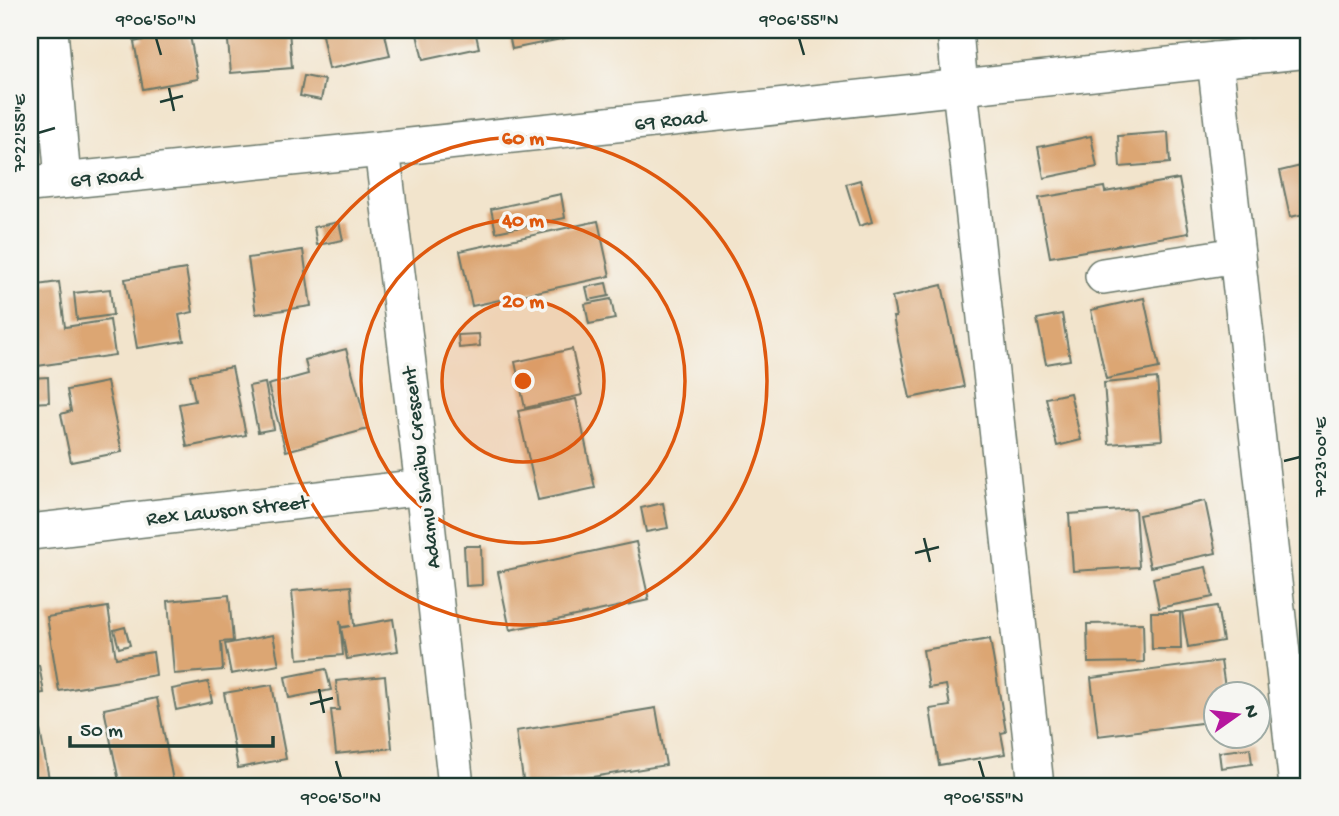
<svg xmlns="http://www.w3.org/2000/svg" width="1339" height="816" viewBox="0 0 1339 816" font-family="'Gochi Hand',sans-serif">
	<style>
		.building { fill: #dca673 }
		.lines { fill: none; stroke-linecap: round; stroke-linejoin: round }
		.minor-casing { stroke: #697769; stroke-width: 38 }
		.minor { stroke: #fff; stroke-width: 35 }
		.ticks { fill: none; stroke: #1f3d34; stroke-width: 2.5 }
		.ring { fill: none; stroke: #de580e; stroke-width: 3.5 }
		.labels { text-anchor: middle; stroke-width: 7; stroke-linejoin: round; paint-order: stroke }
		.street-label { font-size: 21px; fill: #1f3d34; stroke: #f6f6f2 }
		.centre { fill: #de580e; stroke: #f6f6f2; stroke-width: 3.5 }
		.ring-label { font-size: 21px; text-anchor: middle; font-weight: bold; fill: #de580e; stroke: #f6f6f2; stroke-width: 7; stroke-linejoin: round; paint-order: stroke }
		.neatline { fill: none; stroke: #1f3d34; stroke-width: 2.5 }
		.ticks-label { font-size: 18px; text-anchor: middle; fill: #1f3d34 }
	</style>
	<rect width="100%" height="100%" fill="#f6f6f2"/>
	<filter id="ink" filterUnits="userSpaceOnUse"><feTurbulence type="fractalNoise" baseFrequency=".0143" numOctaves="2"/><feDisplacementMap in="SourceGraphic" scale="14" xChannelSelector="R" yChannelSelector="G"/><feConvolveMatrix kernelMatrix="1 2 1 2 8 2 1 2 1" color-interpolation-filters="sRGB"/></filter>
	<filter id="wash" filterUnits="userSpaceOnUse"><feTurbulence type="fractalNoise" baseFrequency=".00686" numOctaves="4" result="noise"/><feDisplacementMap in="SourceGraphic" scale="28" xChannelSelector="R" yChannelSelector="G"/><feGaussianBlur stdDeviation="1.57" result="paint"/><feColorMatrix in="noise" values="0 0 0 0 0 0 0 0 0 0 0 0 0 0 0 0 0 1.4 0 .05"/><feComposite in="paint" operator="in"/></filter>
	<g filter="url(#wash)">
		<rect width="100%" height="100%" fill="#f2e4cc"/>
		<g id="blocks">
			<g class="building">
				<path d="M141,30H189L198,79L143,89L134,42L143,40Z"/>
				<path d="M241,30H289L292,68L231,73L227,31Z"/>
				<path d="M321,30H384L390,56L329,69Z"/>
				<path d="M416,30H475L479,48L423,60Z"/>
				<path d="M508,30H570L571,37L512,49Z"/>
				<path d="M304,76L325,80L321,100L300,96Z"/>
				<path d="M1168,132L1170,163L1120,167L1118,136Z"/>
				<path d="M1091,136L1097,167L1044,178L1038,147Z"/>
				<path d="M1309,164V213L1290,217L1280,171Z"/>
				<path d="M1179,179L1189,233L1050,257L1039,198L1104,187L1105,192Z"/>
				<path d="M860,180L872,222L859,226L846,184Z"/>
				<path d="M561,194L565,218L496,232L491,209Z"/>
				<path d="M598,221L610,276L472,306L460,251Z"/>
				<path d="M339,222L343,240L317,245L314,227Z"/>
				<path d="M303,250L311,306L256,314L248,258Z"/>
				<path d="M186,269L193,312L179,315L184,341L137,348L125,279Z"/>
				<path d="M59,282L65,327L110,320L115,355L30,367V286Z"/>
				<path d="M606,283L609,296L589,300L586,287Z"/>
				<path d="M942,285L964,387L910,398L893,317H896L892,297Z"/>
				<path d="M110,289L113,315L77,320L74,293Z"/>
				<path d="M1144,298L1159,368L1106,379L1091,310Z"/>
				<path d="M611,299L615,319L589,324L585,304Z"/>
				<path d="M1062,314L1070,360L1046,364L1037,319Z"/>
				<path d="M479,334L480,346L459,348L458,335Z"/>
				<path d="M346,349L368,429L286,451L268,385L308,374L305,360Z"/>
				<path d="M572,349L582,395L525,408L515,362Z"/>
				<path d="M232,367L246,435L187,447L179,404L195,401L190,375Z"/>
				<path d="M48,377L49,402L30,403V378Z"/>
				<path d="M1157,378L1162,440L1109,444L1104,383Z"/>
				<path d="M107,382L122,452L71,462L61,414L71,411L67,390Z"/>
				<path d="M265,383L274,429L258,432L249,386Z"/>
				<path d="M1070,393L1081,440L1057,446L1046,398Z"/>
				<path d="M576,399L595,488L538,500L518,411Z"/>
				<path d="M1205,501L1216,553L1150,567L1139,515Z"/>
				<path d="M663,503L668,528L646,532L641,508Z"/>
				<path d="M1135,509L1139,567L1073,571L1069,514Z"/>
				<path d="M636,542L649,600L510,630L498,572Z"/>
				<path d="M464,546H481L482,585L466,586Z"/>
				<path d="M1206,567L1213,597L1159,608L1153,578Z"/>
				<path d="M351,586L354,626L393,619L398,651L347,659L341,628L350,626L341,627L340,620L343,655L298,659L292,591Z"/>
				<path d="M229,595L233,641L221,642L223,670L174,674L168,601Z"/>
				<path d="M1217,606L1223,641L1188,647L1182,612Z"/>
				<path d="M108,607L116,658L153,652L156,675L59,691L47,617Z"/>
				<path d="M1151,612H1180L1181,649H1152Z"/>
				<path d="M1143,623L1144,662L1088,663L1087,624Z"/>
				<path d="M125,627L130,645L119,648L114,630Z"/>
				<path d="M273,635L279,665L231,674L225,644Z"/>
				<path d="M990,639L1006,732L1001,733L1005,754L939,765L930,709L950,706L946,685L929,688L923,650Z"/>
				<path d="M1221,661L1226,694H1216V721L1098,736L1091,678Z"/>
				<path d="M39,665L44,693L30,695V666Z"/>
				<path d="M326,669L331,690L289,698L285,677Z"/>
				<path d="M385,676L392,748L336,754L331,710H339L336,681Z"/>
				<path d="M208,682L212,702L176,710L172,689Z"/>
				<path d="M272,685L286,759L238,768L224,693Z"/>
				<path d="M157,698L174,786H129V784L120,786L104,709Z"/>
				<path d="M656,708L666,765L537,786H524L516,731Z"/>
				<path d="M36,709L50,784L30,786V710Z"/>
				<path d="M1250,748L1252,764L1221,768L1219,752Z"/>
			</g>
		</g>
	</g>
	<g filter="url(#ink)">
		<use href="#blocks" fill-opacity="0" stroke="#697769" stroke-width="2"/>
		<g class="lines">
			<g class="minor-casing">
				<g id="minor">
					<path d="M50,30L63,180"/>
					<path d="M955,30L960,88L1036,786"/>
					<path d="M1215,60L1297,786"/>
					<path d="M382,149L423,487L456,786"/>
					<path d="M30,184L382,149L1309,50"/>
					<path d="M1103,276L1237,255"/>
					<path d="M30,532L423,487"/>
				</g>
			</g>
			<use href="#minor" class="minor"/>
		</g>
	</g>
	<path class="ticks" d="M156,38L161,55M799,38L804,55M169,88L174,111M160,102L183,96M38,133L55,128M1284,461L1300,457M924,538L930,562M915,553L939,547M319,689L324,713M310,704L333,698M336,761L341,778M979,761L984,778"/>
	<circle cx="523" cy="381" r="81" fill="#de580e" fill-opacity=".12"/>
	<g class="ring">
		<circle cx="523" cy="381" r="81"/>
		<circle cx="523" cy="381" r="162"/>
		<circle cx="523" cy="381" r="244"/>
	</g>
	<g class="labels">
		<g class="street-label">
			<text transform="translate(670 119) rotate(-6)" y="7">69 Road</text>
			<text transform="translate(106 176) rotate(-6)" y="7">69 Road</text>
			<text transform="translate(420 468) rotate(-97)" y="7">Adamu Shaibu Crescent</text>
			<text transform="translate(227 509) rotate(-6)" y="7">Rex Lawson Street</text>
		</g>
	</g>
	<circle cx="523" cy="381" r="10" class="centre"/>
	<g class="ring-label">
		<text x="523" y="144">60 m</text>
		<text x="523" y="226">40 m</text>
		<text x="523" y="307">20 m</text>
	</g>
	<rect width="1339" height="816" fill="none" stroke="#f6f6f2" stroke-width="77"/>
	<g transform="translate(1237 715) rotate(76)"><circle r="33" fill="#f6f6f2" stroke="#a0aca6" stroke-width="2"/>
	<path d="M0-5L12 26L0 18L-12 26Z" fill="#b5179e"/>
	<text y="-10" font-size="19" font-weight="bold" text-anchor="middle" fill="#1f3d34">N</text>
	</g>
	<path d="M70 736v10h203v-10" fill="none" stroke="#1f3d34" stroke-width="3.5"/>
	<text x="80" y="736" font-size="21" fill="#1f3d34" stroke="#f6f6f2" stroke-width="5" paint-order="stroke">50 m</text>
	<rect x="38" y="38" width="1262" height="740" class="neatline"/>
	<g class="ticks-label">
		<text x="156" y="25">9°06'50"N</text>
		<text x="799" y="25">9°06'55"N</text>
		<text transform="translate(19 133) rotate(-90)" y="6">7°22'55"E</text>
		<text transform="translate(1320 457) rotate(-90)" y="6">7°23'00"E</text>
		<text x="341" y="803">9°06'50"N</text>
		<text x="984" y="803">9°06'55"N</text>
	</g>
</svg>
